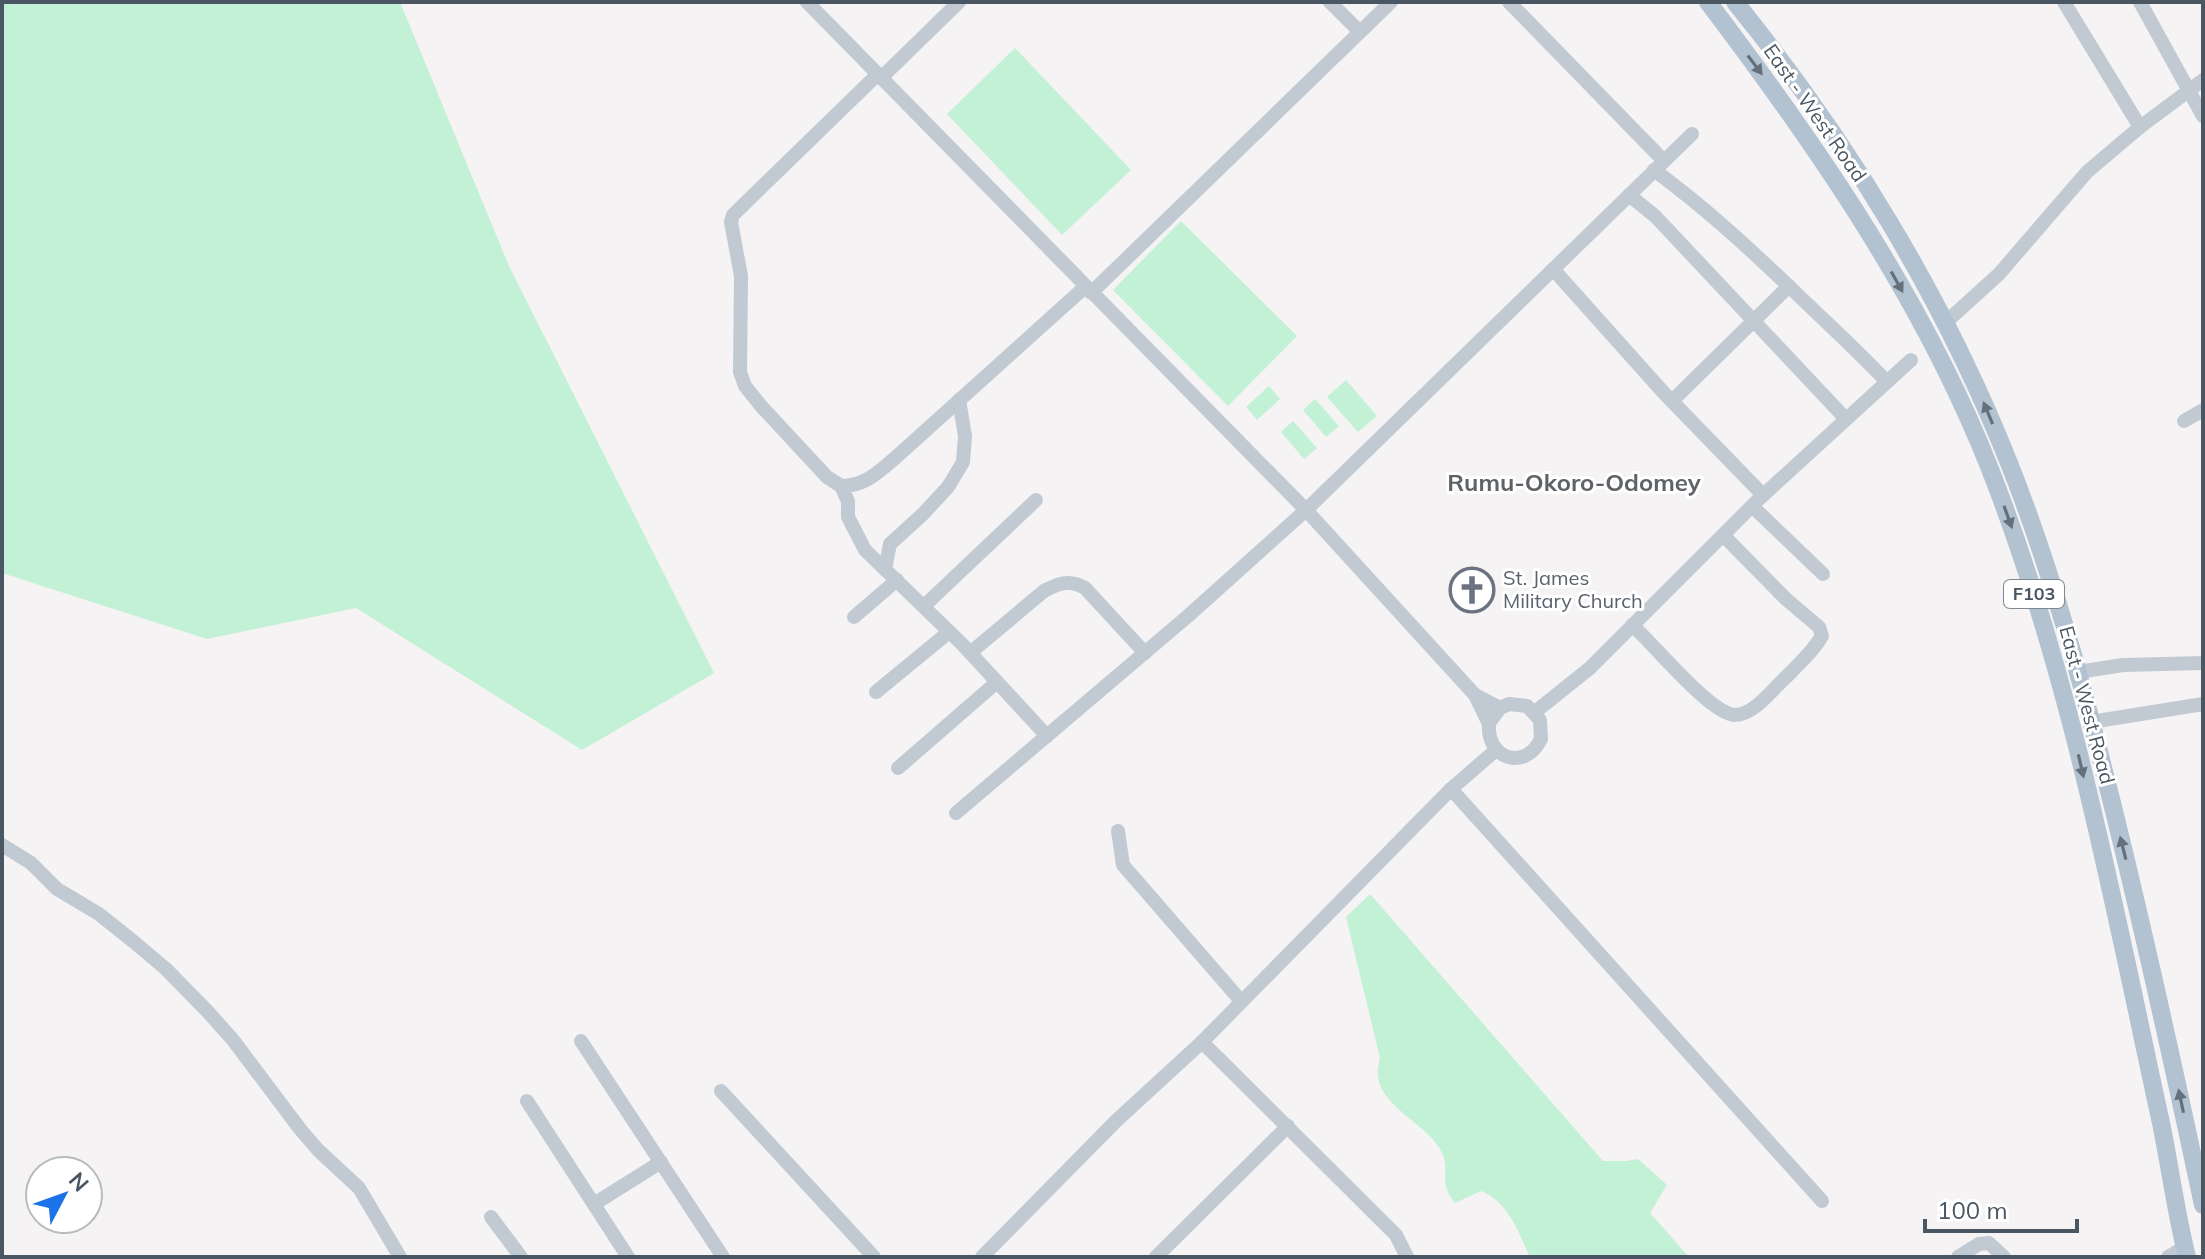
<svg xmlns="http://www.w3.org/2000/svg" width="2205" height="1259" viewBox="0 0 2205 1259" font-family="Mulish,sans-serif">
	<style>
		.green { fill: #c3f1d5 }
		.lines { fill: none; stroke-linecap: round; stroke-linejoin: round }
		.minor { stroke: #c1cad2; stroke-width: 14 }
		.major { stroke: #b3c2d1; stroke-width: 18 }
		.oneway { fill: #64717d }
		.labels { text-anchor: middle; stroke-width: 6; stroke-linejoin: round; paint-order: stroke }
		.shield { fill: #fff; stroke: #808990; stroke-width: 2 }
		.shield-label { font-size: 18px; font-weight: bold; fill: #4a5661 }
		.street-label { font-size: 20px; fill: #4a5661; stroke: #fff }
		.worship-label { font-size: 20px; fill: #5b616d; stroke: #fff; text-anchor: start }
		.quarter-label { font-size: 24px; font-weight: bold; fill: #5f6368; stroke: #fff }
	</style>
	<rect width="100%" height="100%" fill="#f5f3f3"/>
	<g class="green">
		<path d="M2,2H400L509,266L714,673L582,750L356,608L207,639L2,573Z"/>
		<path d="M1015,48L1131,170L1062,235L947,114Z"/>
		<path d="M1181,221L1297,336L1228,406L1113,290Z"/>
		<path d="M1346,380L1377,416L1358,432L1327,397Z"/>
		<path d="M1269,386L1280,399L1257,420L1246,407Z"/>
		<path d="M1315,399L1339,426L1326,437L1303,410Z"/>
		<path d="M1293,421L1317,448L1304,459L1281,432Z"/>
		<path d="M1370,894L1603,1161H1626L1638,1159L1667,1185L1650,1213L1689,1257H1530C1518,1232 1509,1202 1481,1191L1455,1203C1438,1182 1450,1174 1443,1155C1432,1126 1382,1109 1378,1077C1377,1071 1379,1063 1380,1058L1346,917Z"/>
	</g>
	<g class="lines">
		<g class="minor">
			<path d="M807,2L1306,510L1475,695L1489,724"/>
			<path d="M1330,2L1360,32"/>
			<path d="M1509,2L1664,161"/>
			<path d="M2064,2L2140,127"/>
			<path d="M2140,2L2203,116"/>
			<path d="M878,74L733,215L731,222L741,276L740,372L745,386L761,406L827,477L841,486L848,501V517L865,550L963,645L1047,736"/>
			<path d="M881,78L959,2"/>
			<path d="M1654,170C1707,209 1751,250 1798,295C1828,324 1858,351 1886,381"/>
			<path d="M1629,195L1655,216L1845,418"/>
			<path d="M1553,269L1663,392L1763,495"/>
			<path d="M1091,293L1391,2"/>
			<path d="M1945,323L1999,274L2087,172L2140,127L2203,80"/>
			<path d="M1672,401L1789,286"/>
			<path d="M2184,421L2203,410"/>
			<path d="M841,486C865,486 877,473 894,459L1085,287"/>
			<path d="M1752,506L1823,574"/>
			<path d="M885,569L890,544L923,514L948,487L963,462L965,436L959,400"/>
			<path d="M924,606L1036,500"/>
			<path d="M854,617L897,580"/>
			<path d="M1632,625C1653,643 1710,714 1735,715C1752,715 1769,694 1780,683C1795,668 1811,654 1822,636L1819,627L1786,599L1723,535"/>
			<path d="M970,653L1044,591C1059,583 1070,579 1085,588L1145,653"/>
			<path d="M2078,672L2123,665L2203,663"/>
			<path d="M876,692L949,632"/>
			<path d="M1475,695L1500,708L1509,704L1527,706L1540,720L1541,739C1525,772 1486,759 1489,723L1500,708"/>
			<path d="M1535,712L1590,668L1759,499L1911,360"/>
			<path d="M2091,722L2203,704"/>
			<path d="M898,768L997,682"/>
			<path d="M1451,789L1822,1201"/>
			<path d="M956,813L1188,616L1306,510L1692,134"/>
			<path d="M1118,831L1123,865L1241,1001"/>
			<path d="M2,845L31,863L57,889L99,914L134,942L166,969L209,1013L233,1040L300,1129L318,1150L359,1188L400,1257"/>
			<path d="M581,1041L723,1257"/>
			<path d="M1202,1042L1396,1235L1407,1257"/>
			<path d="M721,1091L874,1257"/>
			<path d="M527,1101L628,1257"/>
			<path d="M594,1204L661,1162"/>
			<path d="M491,1217L521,1257"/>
			<path d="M982,1257L1116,1121L1202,1042L1451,789L1496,750"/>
			<path d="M1156,1257L1288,1126"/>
			<path d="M1958,1257L1979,1244L1989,1243L2004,1257"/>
			<path d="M2168,1257L2185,1247"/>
		</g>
		<g class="major">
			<path d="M1708,2C1817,146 1923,299 1990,469C2072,678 2113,903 2161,1123C2170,1167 2176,1213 2187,1257"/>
			<path d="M1735,2C1847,140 1943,297 2009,463C2052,571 2082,683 2110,795C2144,931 2174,1068 2203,1205"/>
		</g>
	</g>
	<defs><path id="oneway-solid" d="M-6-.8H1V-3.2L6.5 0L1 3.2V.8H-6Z" transform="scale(2)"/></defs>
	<g class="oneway">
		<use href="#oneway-solid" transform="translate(1755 65) rotate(53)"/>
		<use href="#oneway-solid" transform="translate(1897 282) rotate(61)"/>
		<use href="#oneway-solid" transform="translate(1988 413) rotate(-113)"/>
		<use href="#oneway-solid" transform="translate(2008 517) rotate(70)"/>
		<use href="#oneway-solid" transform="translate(2081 766) rotate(77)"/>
		<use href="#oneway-solid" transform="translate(2123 848) rotate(-104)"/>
		<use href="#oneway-solid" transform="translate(2181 1101) rotate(-102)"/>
	</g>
	<defs>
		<g id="church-ring" transform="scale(2.3)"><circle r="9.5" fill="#fff" stroke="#6b7280" stroke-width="1.5"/><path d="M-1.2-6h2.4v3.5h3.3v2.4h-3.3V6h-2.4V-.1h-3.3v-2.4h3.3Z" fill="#6b7280"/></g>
	</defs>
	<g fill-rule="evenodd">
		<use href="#church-ring" x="1472" y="590"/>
	</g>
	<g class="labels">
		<rect class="shield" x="2004" y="580" width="60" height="28" rx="6"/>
		<g class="shield-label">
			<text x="2034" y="600">F103</text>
		</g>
		<g class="street-label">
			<text transform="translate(1815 113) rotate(55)" y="7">East - West Road</text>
			<text transform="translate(2087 705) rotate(75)" y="7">East - West Road</text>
		</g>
		<g class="worship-label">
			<text x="1503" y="585">St. James<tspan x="1503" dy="23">Military Church</tspan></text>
		</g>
		<g class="quarter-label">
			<text x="1574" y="491">Rumu-Okoro-Odomey</text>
		</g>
	</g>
	<rect width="2205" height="1259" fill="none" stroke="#4a5661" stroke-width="8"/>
	<g transform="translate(64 1195) rotate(49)"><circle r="38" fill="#ffffff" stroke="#b7bbc0" stroke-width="2"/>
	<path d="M0-6L14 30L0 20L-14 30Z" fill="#1a73e8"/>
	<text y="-12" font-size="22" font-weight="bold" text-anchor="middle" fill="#4a5661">N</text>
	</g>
	<path d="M1925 1219v12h152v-12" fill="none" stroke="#4a5661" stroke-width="4"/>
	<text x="1937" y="1219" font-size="24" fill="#4a5661" stroke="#ffffff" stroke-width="6" paint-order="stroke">100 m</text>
</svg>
